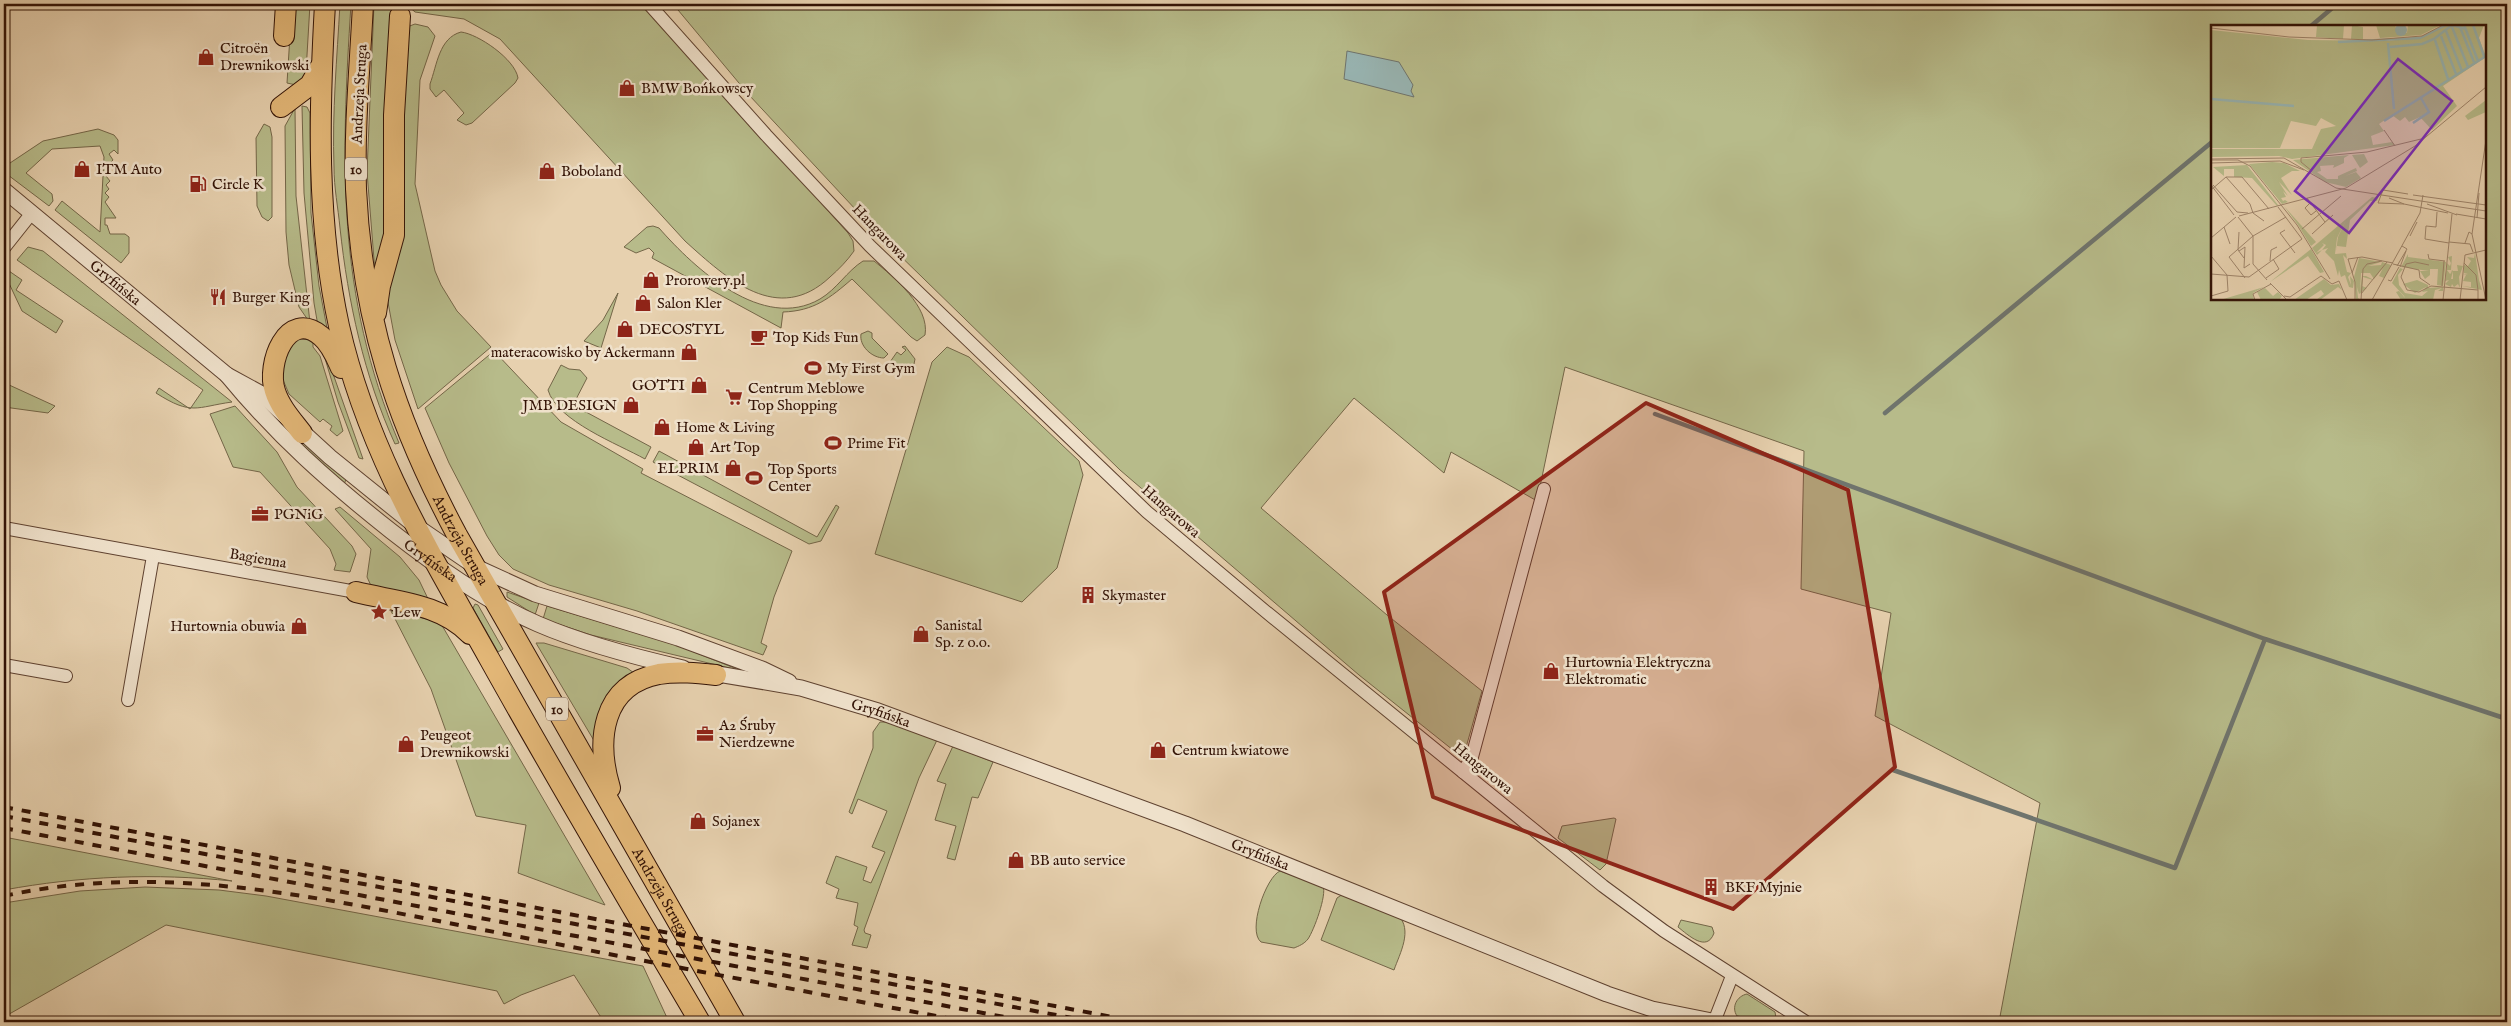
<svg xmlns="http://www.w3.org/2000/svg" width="2511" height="1026" viewBox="0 0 2511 1026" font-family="'IM FELL English',serif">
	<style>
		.green { fill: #b7bb8a; stroke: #746648; fill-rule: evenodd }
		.water { fill: #98b5b3; stroke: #6f746d }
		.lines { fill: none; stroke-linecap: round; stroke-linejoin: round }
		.stream { stroke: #6f746d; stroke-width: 4.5 }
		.minor-casing { stroke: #5f4230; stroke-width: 14 }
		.tertiary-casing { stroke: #5f4230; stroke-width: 17 }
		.primary-casing { stroke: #321205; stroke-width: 22 }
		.minor { stroke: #efe1cb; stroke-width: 12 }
		.tertiary { stroke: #efe1cb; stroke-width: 15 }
		.primary { stroke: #e4b878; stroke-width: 20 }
		.rail { stroke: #321205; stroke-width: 4; stroke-dasharray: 9 9; stroke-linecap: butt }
		.marked { fill: #8f2418; fill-opacity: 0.2; stroke: #8f2418; stroke-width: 4; stroke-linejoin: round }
		.labels { text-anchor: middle; stroke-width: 5; stroke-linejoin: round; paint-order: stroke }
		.shield { fill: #efe1cb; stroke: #6b5040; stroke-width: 1 }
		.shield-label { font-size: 14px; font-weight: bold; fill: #321205 }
		.poi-label { font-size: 15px; fill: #321205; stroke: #efe1cb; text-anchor: start }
		.street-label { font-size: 15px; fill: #321205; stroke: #efe1cb }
		.inset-river { fill: none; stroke: #98b5b3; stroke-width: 2.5 }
		.inset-road { fill: none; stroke: #9f856b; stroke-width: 1 }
		.view { fill: #7b2cbf; fill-opacity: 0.15; stroke: #7b2cbf; stroke-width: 2.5 }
		.inset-edge { fill: none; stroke: #321205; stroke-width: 2.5 }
	</style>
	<rect width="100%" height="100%" fill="#e7d1af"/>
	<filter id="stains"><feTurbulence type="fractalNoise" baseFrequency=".004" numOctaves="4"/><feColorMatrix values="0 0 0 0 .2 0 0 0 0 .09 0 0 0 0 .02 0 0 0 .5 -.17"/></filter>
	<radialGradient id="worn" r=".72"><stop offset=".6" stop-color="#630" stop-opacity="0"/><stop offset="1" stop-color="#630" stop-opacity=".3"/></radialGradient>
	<g class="green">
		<path d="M292,4H310L306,72L303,81L296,85L287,83Z"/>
		<path d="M340,4H351C341,162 336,293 399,443L395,444C364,376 348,302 340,228C338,207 334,188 334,167C332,112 337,58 340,4Z"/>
		<path d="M374,4H393L388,232L375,272L367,172Z"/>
		<path d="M406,4H642L848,233L853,241L854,251C847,261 839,269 830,277C778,326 727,279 685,241L500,39L464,19L415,12Z"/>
		<path d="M673,4H2507V1022H1999L2040,803L1875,716L1891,613L1801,589L1804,451L1565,367L1537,501L1451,452L1444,473L1354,398L1261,508L1387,615L1482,691L1463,758L1359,675L1120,470L884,240L749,95ZM2212,26H2485V299H2212Z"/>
		<path d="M415,24L428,27L435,36L420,80L415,184L435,271L441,285L457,311L491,347L418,409L395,340L387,297L407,27Z"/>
		<path d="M461,32C478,34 515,59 518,78L515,83L472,123L466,125L457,120L464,113L444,90L436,97L430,89V84C437,65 439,38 461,32Z"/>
		<path d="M302,106L307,107L310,113L311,213L319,286L327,328L318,326L314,303L304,193Z"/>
		<path d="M295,108L296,196L310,323L299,307L289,265L286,232L285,126Z"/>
		<path d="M264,124L270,127L272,137V217L268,221L262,217L257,206L256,138Z"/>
		<path d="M98,129L114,135L118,140V154L114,150L109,154L113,160L106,167L110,173L106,176L110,181L106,185L109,189L105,193L109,197L105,202L116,218H105V225H107L110,234H125L129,237V253L121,263L55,210L62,201L100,232L104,157L100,146L52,149L26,173L52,194L53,201L49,206L4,172V167L43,141Z"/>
		<path d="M653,226L659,228C695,269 763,332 820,299C837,289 847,271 863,261H874C894,277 930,307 925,335L917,341L911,337L852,279C830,298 814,311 783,312L781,328L652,258L654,253L649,248L636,253L624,247L647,227Z"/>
		<path d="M28,247L43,251L232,402C196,407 192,416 156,393L159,388L190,409L203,390L17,260Z"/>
		<path d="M9,271L22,280L16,290L63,321L56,333L22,311L7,279Z"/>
		<path d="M618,293L601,348L584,341L603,320Z"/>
		<path d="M868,331L872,333V338L888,354L884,358C872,358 859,346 861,334Z"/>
		<path d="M299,339L313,340V347L320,356L343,431L337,436L330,430L332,426L323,419L320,422L289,394L278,368L285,348Z"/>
		<path d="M905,346L915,359L914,364L907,369L890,362L897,352L901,355L906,350L902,347Z"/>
		<path d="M947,347L969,357L1079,461L1083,475L1057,568L1022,602L875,554L932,362Z"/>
		<path d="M494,351L561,422L643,469L641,473L792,551L774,597L761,643L767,646L763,655L637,611L549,585L513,569L499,555L487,536L449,463L425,408Z"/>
		<path d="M324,355L331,368L363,459L359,458L338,402Z"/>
		<path d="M561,365L569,369L580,370L587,378L573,405L651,447L645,459C618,444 557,421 548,390Z"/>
		<path d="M7,384L55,406L48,413L4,407Z"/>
		<path d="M235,406L277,452L297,487L352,546L356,554L350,572L334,570L336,564L330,549L260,472L233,467L210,414Z"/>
		<path d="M265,406L298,439L346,479L344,485L316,461L263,407Z"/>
		<path d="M659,451L817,537L836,505L839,507L821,541L809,544L653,462Z"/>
		<path d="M340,507L400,557L419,580L431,605L373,590L367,577L371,549L335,509Z"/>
		<path d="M507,592L539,603L535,615L507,597Z"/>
		<path d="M475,604L478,605L503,649L498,652L473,608Z"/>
		<path d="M547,606L674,644L742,671L591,635L543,619Z"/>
		<path d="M391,611L440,622L605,905L518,873L526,825L476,816L431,689Z"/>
		<path d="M536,643H544L627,668L637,675L596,744Z"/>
		<path d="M880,722H889L937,740L919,778L864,930L865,933L871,935L867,948L852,945L858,927L854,925L858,903L836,898L839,889L826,883L836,856L867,867L863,880L871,883L885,852L872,847L887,811L858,799L852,814L849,812L873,748V732Z"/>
		<path d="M953,746L993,762L978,798L972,797L955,860L947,858L956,826L935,820L946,784L937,781Z"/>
		<path d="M1614,818L1616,819L1606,864L1600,870L1558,838L1562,826Z"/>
		<path d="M4,837L232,881C155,873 80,876 4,890Z"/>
		<path d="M1280,871L1323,886C1327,895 1314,930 1308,939C1304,944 1299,946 1294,948L1261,942C1247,931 1266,877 1280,871Z"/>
		<path d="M145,887L219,890L266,896L643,966L669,1022H604L574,975L521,995L504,1004L497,991L166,925L4,1017V903L80,891Z"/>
		<path d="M1343,894L1398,915C1413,930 1400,953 1394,970L1321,940L1337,898Z"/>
		<path d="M1681,920L1712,927L1714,933C1707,953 1688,935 1678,927Z"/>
		<path d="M1747,994L1775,1012L1776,1018L1771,1021L1737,1016C1731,1007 1737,996 1747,994Z"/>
	</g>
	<path class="water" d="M1347,51L1399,62L1413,85L1411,91L1414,97L1344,79Z"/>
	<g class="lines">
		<g class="stream">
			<path d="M2311,26L2337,4"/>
			<path d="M1885,413L2212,142"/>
			<path d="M1655,414L2265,639L2507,719"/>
			<path d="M1893,770L2175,868L2265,639"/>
		</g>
		<g class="minor-casing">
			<g id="minor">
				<path d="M649,4L766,135L870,246L1147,512L1265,611L1603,886L1664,931L1806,1022"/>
				<path d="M4,248L31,214"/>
				<path d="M4,528L356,592"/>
				<path d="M4,665L66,676"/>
				<path d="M128,700L153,556"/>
				<path d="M1463,772L1472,757L1544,489"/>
				<path d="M1714,1022L1732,976"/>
			</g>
		</g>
		<g class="tertiary-casing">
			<g id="tertiary">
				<path id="s1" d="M4,190L227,375L260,393L330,457L413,524L476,567L535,594L678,638L762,669L789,682"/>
				<path id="s2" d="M227,375C278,437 329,482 391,531C437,567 485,601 538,624C584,644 635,657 683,668"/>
				<path id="s3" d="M706,672L801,688L878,711L1185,824L1607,994L1652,1009L1717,1022"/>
			</g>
		</g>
		<g class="primary-casing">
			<g id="primary">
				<path d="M325,4C319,110 316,221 339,326C367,450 429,551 490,660C558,782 629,902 700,1022"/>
				<path id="s4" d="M363,4C360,65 354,128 356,189C362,319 396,421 457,535L735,1022"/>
				<path d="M284,36L286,4"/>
				<path d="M281,107L310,85L321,66"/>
				<path d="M376,313L380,286L394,235V115L400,16"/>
				<path d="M302,433C292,420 280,407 275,391C266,364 287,308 321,336C331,344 336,357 341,368"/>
				<path d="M356,592C396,602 440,603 470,634"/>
				<path d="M610,788C596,741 601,685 659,674C678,671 697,673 716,675"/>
			</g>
		</g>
		<use href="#minor" class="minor"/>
		<use href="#tertiary" class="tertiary"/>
		<use href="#primary" class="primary"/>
		<g class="rail">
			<path d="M4,807L1139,1022"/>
			<path d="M4,816L1093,1022"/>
			<path d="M4,828L1031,1022"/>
			<path d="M4,896C172,859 340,903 505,934C659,964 814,993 968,1022"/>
		</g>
	</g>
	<path class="marked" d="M1646,403L1848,490L1895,767L1733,909L1433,797L1384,592Z"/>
	<defs>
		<g id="shop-bare" transform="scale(1.35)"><path d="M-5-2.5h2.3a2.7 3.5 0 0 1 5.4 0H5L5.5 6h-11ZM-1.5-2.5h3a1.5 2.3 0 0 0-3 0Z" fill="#8f2418" stroke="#efe1cb" stroke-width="2.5" paint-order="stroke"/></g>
		<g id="fuel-bare" transform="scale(1.35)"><path d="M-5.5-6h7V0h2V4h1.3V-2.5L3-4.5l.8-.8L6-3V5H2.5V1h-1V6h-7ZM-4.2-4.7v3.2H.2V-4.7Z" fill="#8f2418" stroke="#efe1cb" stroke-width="2.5" paint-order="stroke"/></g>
		<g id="restaurant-bare" transform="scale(1.35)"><path d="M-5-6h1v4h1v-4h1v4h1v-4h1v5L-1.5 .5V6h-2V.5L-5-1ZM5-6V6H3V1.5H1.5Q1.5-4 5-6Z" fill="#8f2418" stroke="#efe1cb" stroke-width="2.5" paint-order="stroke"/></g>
		<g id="cafe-bare" transform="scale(1.35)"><path d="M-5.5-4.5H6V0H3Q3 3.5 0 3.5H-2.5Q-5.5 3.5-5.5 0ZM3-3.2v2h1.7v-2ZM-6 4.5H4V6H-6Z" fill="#8f2418" stroke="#efe1cb" stroke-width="2.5" paint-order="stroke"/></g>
		<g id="stadium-bare" transform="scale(1.35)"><path d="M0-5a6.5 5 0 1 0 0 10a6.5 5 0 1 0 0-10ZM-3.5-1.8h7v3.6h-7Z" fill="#8f2418" stroke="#efe1cb" stroke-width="2.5" paint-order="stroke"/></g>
		<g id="supermarket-bare" transform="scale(1.35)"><path d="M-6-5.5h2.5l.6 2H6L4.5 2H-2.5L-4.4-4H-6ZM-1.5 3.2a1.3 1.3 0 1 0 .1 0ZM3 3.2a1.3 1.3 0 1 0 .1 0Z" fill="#8f2418" stroke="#efe1cb" stroke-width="2.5" paint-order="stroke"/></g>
		<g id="office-bare" transform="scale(1.35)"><path d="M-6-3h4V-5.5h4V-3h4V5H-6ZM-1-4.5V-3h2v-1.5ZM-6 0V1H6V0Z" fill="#8f2418" stroke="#efe1cb" stroke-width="2.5" paint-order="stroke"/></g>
		<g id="building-bare" transform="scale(1.35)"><path d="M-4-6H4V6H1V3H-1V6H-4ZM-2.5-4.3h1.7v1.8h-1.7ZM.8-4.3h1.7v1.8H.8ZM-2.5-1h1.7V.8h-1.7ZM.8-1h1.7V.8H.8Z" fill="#8f2418" stroke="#efe1cb" stroke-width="2.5" paint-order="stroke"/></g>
		<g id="sight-bare" transform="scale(1.35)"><path d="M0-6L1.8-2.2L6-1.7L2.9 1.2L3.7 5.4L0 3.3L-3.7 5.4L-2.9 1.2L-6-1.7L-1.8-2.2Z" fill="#8f2418" stroke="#efe1cb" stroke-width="2.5" paint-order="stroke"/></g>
	</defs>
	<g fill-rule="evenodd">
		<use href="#shop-bare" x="206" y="57"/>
		<use href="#shop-bare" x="627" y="88"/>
		<use href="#shop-bare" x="82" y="169"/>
		<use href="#shop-bare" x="547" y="171"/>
		<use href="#fuel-bare" x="198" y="184"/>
		<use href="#shop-bare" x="651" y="280"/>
		<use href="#restaurant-bare" x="218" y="297"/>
		<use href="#shop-bare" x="643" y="303"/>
		<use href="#shop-bare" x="625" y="329"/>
		<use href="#cafe-bare" x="759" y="337"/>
		<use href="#shop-bare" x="689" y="352"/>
		<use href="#stadium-bare" x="813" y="368"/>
		<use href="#shop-bare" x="699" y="385"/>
		<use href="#supermarket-bare" x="734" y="397"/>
		<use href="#shop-bare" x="631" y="405"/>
		<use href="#shop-bare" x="662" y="427"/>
		<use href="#stadium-bare" x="833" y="443"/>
		<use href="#shop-bare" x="696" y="447"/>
		<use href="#shop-bare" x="733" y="468"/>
		<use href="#stadium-bare" x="754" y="478"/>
		<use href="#office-bare" x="260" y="514"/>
		<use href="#building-bare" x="1088" y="595"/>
		<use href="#sight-bare" x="379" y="612"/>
		<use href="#shop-bare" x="299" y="626"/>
		<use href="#shop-bare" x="921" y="634"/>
		<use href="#shop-bare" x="1551" y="671"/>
		<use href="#office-bare" x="705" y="734"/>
		<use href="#shop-bare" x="406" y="744"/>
		<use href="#shop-bare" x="1158" y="750"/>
		<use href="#shop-bare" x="698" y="821"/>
		<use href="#shop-bare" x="1016" y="860"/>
		<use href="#building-bare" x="1711" y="887"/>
	</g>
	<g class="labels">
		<g class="shield">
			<rect x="345" y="157.5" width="22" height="23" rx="4"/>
			<rect x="546" y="697.5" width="22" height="23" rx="4"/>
		</g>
		<g class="shield-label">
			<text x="356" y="174">10</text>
			<text x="557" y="714">10</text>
		</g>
		<g class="poi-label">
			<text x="220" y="53">Citroën<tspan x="220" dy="17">Drewnikowski</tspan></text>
			<text x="641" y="93">BMW Bońkowscy</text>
			<text x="96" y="174">ITM Auto</text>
			<text x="561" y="176">Boboland</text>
			<text x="212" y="189">Circle K</text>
			<text x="665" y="285">Prorowery.pl</text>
			<text x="232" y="302">Burger King</text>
			<text x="657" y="308">Salon Kler</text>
			<text x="639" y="334">DECOSTYL</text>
			<text x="773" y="342">Top Kids Fun</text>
			<text x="675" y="357" text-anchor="end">materacowisko by Ackermann</text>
			<text x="827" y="373">My First Gym</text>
			<text x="685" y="390" text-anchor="end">GOTTI</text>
			<text x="748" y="393">Centrum Meblowe<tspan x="748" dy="17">Top Shopping</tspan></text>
			<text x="617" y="410" text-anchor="end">JMB DESIGN</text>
			<text x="676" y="432">Home &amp; Living</text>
			<text x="847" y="448">Prime Fit</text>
			<text x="710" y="452">Art Top</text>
			<text x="719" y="473" text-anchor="end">ELPRIM</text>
			<text x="768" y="474">Top Sports<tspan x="768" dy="17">Center</tspan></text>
			<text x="274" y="519">PGNiG</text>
			<text x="1102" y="600">Skymaster</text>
			<text x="393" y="617">Lew</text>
			<text x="935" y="630">Sanistal<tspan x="935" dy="17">Sp. z o.o.</tspan></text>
			<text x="285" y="631" text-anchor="end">Hurtownia obuwia</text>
			<text x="1565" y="667">Hurtownia Elektryczna<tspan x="1565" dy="17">Elektromatic</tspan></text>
			<text x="719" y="730">A2 Śruby<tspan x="719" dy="17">Nierdzewne</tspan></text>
			<text x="420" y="740">Peugeot<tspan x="420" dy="17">Drewnikowski</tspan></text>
			<text x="1172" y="755">Centrum kwiatowe</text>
			<text x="712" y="826">Sojanex</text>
			<text x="1030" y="865">BB auto service</text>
			<text x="1725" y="892">BKF Myjnie</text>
		</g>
		<g class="street-label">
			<text transform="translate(359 94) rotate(-87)" y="5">Andrzeja Struga</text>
			<text transform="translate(880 232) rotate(46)" y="5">Hangarowa</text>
			<text dy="5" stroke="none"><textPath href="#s1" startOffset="145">Gryfińska</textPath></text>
			<text transform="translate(1171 511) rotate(41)" y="5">Hangarowa</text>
			<text dy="5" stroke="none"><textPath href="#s4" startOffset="555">Andrzeja Struga</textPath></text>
			<text transform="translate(258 558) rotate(10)" y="5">Bagienna</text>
			<text dy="5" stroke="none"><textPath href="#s2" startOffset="276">Gryfińska</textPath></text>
			<text dy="5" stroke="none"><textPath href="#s3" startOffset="180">Gryfińska</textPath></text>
			<text transform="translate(1483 768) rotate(39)" y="5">Hangarowa</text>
			<text dy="5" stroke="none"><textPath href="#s3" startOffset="585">Gryfińska</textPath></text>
			<text dy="5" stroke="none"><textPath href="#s4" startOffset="960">Andrzeja Struga</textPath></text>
		</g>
	</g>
	<g transform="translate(2211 25)">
		<rect width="275" height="275" fill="#e7d1af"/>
		<path d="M106,0H133L132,14L105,12ZM141,0L152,2V14H140ZM165,0H186L184,2L196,8L197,0H230L210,10L169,13ZM234,0H273L268,13L275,32L232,61L246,81L221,105L209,92L198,97L194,92L189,96L181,90L168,99L173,106L160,111L162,120L181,117L184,120L81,134L68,131L0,132V124H101L110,104L125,101L110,93L105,101L80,96L69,123H0V5L97,15L177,16L215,11ZM275,75V87L257,95L254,91ZM153,129L157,137L149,143L141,130ZM138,130L133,133V138L122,143L123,140L109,141L110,146L106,147L116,154H127V151L145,143L146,146L134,151L145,147L150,153L135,162L114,157L82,135ZM61,137L73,138L89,146H81L70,153L81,170L68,157L77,171L72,166L75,172L70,173L72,176L74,175L77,177L71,179L38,139ZM36,140L67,180H69L66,181L41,153L23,152V144H13V151L2,142ZM161,172L167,173L166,176H159L139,195L135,222L126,221L125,226L127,212L135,195L126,213L124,229L135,228L136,234L132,230L136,247L140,248L137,252L140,260L139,251L143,256L142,263L138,262L134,250L130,252L128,245L127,251L123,236L114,227L117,223L111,225L115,220L111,218L113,220L105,228L111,225L106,230L109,234L101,223ZM73,181L105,217L100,221L87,200ZM100,224L113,247L109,248L97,231L59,257ZM264,228L268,255L271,265L251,261L260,262V257L252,256L255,250H252L257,249L253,248V240L257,241L260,236L256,232L263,233ZM197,229V232L235,237L232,261L226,260L227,244H219V250L214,254L209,246H218L190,242ZM241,231L240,245H236L239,249L240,248L241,245L242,246L240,254H242V246H247L246,240L252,241L248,252L249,263L247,259L243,262L241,259L240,262L234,259L238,255L234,256L236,238L239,241L240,238L237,232ZM148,233L170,237L157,241L170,240L171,237L180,240L173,253L168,251L172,243L163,254L159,248H150L149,267L151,251H155L161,254L162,255L152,252L151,261L156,263L148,269L146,262L147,273L150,275H145L143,252ZM189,243L192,244L187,250L188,260L194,268L211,271L217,266L211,267L215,262L204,268L192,259L206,255L217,260V263L232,262V266H227L231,263L224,265L222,275H190L185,267L188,266L194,273L193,271L181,258ZM113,254L120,260L128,259L131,265L127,262L109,275H105L113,269L110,265L95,275H83ZM53,262L42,268L43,275H9ZM54,263L62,271L67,267L71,271L68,275H50L46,267Z" fill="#b7bb8a"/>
		<path d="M184 5a6 6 0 1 1 12 0a6 6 0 1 1-12 0Z" fill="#98b5b3"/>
		<path class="inset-river" d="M253,0L267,36M262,0L273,31M241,2L257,42M249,2L263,37M235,6L251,46M230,11L245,49M224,15L237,54M127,17L209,13L235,0M177,18L183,84M179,22L211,19L223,14L241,0L255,4M0,74L83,81M173,96L275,31M202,98L218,87L210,73"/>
		<path class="inset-road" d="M0,3L78,12L161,15L211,11L232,0M173,105L184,121M0,134L73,133L125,163L275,186M0,135H27L39,141L86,200L119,254M0,138L69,136L93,145M101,146L90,137V133L156,127L210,114M15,152H31L58,184M0,160L23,190M2,160L26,187L37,188M0,165L15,152L39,179L42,188L53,196M197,169L172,165L167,178L193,179L237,188M202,170L275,180M96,173L114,197M178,173L193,179M99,178L94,183L100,190L105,186M216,179L246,190M226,187L225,202L215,201L214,214L238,218M245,189L275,194M28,191L135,163L204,121L275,62M27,192L42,211V239L56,255M266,193L268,168M13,202L19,219M91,204L130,171M74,205L69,208L84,228M28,207L27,225L33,233M101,209L122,190M199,211L206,197M0,213L25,192M238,217L259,219L262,227M254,218L258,207L261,209M28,226L34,222L33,243L39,239M217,229L218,234L234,236M0,231L16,250L17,266L0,271M59,236L60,225L66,222M253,238L265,250L267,265M182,239L208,245L209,253L219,260M218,240L204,237L195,239L190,252L196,265L208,267L220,261L267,265V275M186,241L196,224L191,221M189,242L195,226M141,248L147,232M0,249L38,252L91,214L67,182M34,253L18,232L42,211L75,192M55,253L68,244L62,234M177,255L180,256L188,242M59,258L76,275M231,261L233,236M150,269L176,237M73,271L79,272L110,251L121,259L128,256L136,275M44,275L42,269L60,259M144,275V257L137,234L151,232L182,238M150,275L152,244L156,239L171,236M161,275L209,188L212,170M232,275L241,189M249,275L254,230L275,225M275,275L261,209L275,115"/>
		<path class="view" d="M187,34L241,76L138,208L84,166Z"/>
		<rect width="275" height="275" class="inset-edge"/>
	</g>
	<rect width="2511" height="1026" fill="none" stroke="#e7d1af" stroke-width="20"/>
	<rect x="5" y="5" width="2501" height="1016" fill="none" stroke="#321205" stroke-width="2.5"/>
	<rect x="10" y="10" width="2491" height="1006" fill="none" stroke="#321205"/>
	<rect width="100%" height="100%" filter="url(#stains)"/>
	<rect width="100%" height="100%" fill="url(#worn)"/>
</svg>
